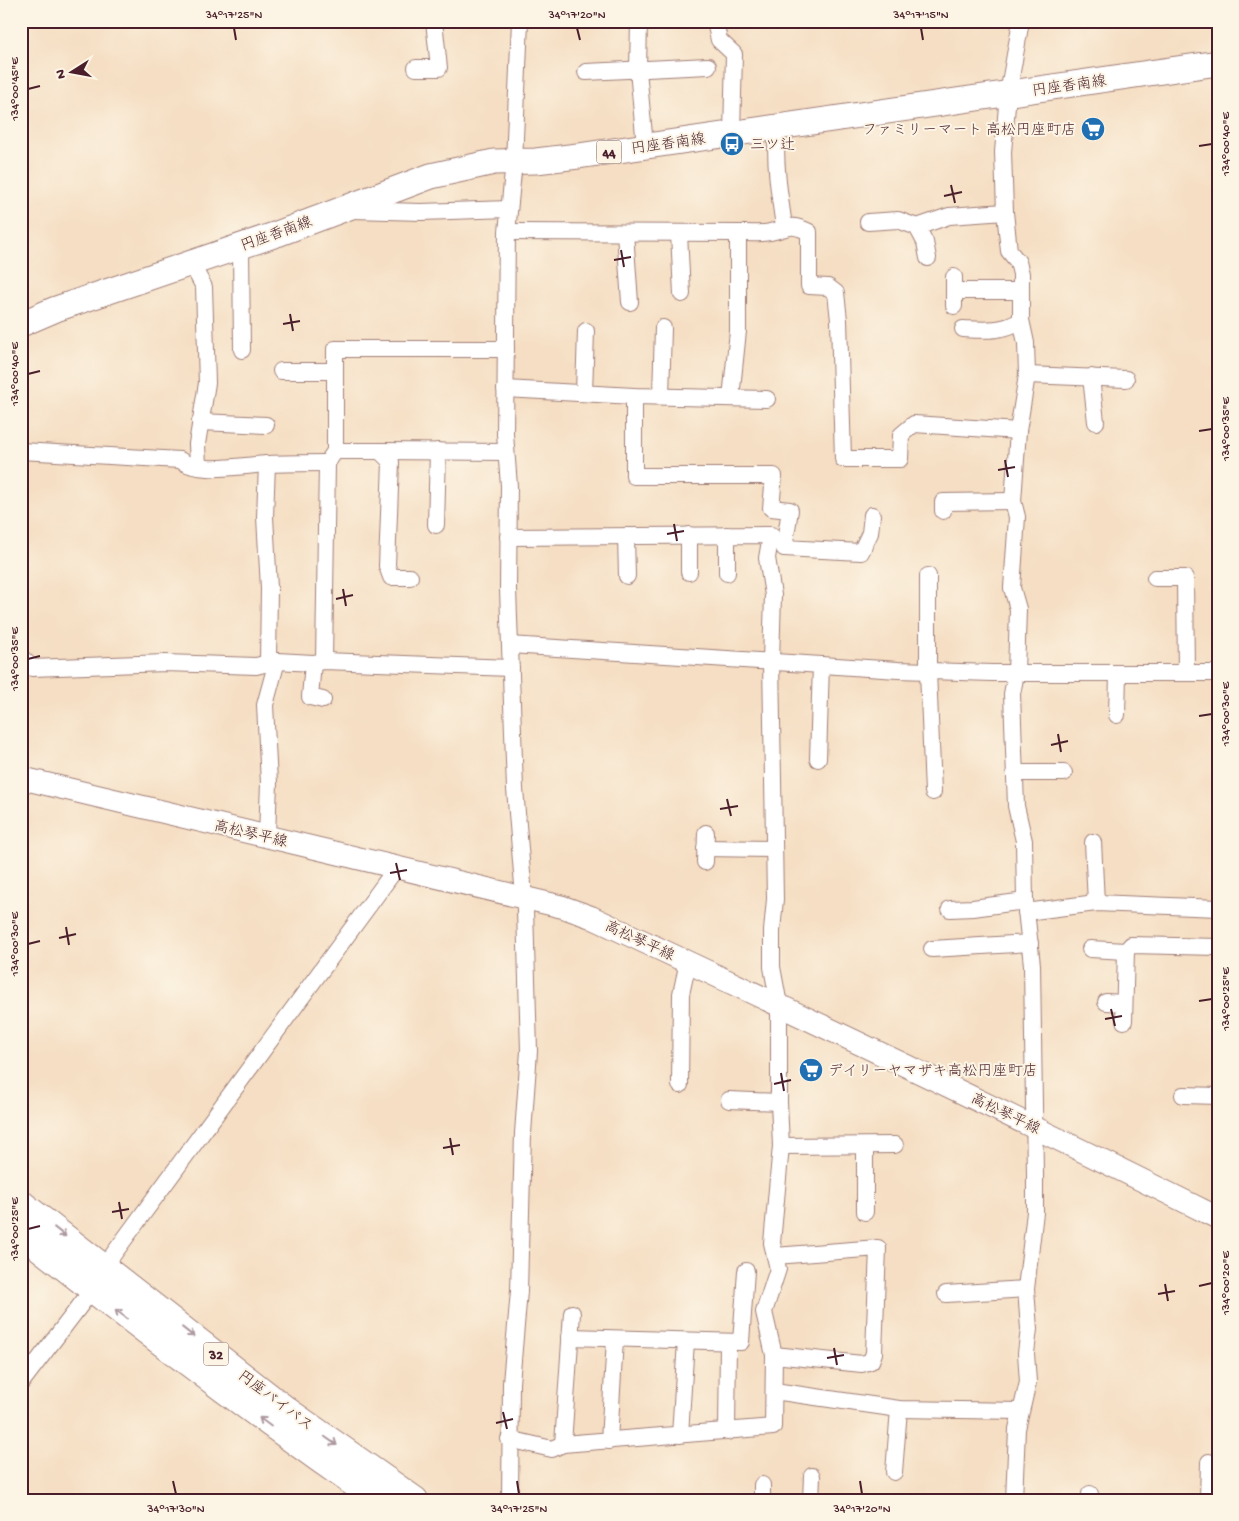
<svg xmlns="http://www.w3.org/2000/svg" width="1239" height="1521" viewBox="0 0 1239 1521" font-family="'Gochi Hand','Klee One',sans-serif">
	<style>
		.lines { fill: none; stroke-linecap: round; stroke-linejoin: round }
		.minor-casing { stroke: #a07e77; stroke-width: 18 }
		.secondary-casing { stroke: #a07e77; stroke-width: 24 }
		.primary-casing { stroke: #a07e77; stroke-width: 27 }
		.trunk-casing { stroke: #a07e77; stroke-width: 28 }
		.minor { stroke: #fff; stroke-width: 16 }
		.secondary { stroke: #fff; stroke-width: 22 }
		.primary { stroke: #fff; stroke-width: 25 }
		.trunk { stroke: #fff; stroke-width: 26 }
		.oneway { stroke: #ae9aa0 }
		.ticks { fill: none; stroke: #4a1f2b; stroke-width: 2 }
		.labels { text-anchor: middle; stroke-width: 4; stroke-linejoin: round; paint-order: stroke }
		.shield { fill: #fcf5e5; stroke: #7f5f63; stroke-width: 1 }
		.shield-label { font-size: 14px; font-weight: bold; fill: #4a1f2b }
		.street-label { font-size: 15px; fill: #4a1f2b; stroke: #fcf5e5 }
		.poi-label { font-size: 15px; fill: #4a1f2b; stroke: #fcf5e5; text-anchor: start }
		.neatline { fill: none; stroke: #4a1f2b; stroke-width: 2 }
		.ticks-label { font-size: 12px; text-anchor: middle; fill: #4a1f2b }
	</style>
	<rect width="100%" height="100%" fill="#fcf5e5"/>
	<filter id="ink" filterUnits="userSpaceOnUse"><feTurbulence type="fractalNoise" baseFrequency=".02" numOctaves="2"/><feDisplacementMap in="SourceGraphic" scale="10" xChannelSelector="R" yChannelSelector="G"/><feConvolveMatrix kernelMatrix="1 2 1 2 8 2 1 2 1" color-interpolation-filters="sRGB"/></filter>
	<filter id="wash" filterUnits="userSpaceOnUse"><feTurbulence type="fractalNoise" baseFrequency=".0096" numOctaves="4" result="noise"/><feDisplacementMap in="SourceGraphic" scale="20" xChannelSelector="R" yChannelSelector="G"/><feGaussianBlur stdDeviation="1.12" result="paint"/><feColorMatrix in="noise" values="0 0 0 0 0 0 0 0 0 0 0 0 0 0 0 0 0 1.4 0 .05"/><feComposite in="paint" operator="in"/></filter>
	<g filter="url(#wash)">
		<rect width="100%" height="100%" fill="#f5dec3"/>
	</g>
	<g filter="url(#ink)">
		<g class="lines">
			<g class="minor-casing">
				<g id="minor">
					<path d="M639,21L638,70L645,146"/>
					<path d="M715,21L719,40L734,54L732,133"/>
					<path d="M416,68H439L434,21"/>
					<path d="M586,72L708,66"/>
					<path d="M777,127C774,161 779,193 784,226"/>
					<path d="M354,210L421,212L509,209"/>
					<path d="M868,222L898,220L917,227L925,242L928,258"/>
					<path d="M917,227L949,216L1005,212"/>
					<path d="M507,232L738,233C748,233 760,234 770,232C789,229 788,222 809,232V286L828,287L836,293L839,320L843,459H900L901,435L914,424L1018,431"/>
					<path d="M625,233L630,302"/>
					<path d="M679,233L682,294"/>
					<path d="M241,246L242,350"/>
					<path d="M191,263L204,287L207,383L197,444L198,466"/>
					<path d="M954,291H1021"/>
					<path d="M954,306V277"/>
					<path d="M963,329C983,330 1004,332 1021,320"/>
					<path d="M281,371H335"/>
					<path d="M1027,375L1126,379"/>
					<path d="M1091,377L1096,422"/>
					<path d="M505,389L634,396L767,399"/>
					<path d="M584,393L586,331"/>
					<path d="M634,396V476H774L771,508L790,510L784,548L861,552L870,533L872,515"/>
					<path d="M661,396L663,328"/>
					<path d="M731,398L738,331V233"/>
					<path d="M200,422L266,425"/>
					<path d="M21,451L180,460C199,475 244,465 268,464C288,463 307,463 327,463"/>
					<path d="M335,451H380L391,462L387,566L391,577H410"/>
					<path d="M380,451L506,452"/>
					<path d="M267,464L265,517L269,588L268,663"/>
					<path d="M943,511V502L1013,501"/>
					<path d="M436,525L438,451"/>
					<path d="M689,535V572"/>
					<path d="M626,536L627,576"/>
					<path d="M508,537L771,535L767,558L773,595L771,661L775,899L772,931V967L779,1005V1102L781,1146L772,1243L778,1269L764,1312L774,1355L773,1427L563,1444L552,1449L509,1439"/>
					<path d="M727,573V535"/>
					<path d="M928,576V671L933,792"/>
					<path d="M1155,578H1185L1186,673"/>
					<path d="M510,645L898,670L992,673H1218"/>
					<path d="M21,657L32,668L165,663L256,666L277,661L313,663L324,661L511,668"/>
					<path d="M324,661L327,463L335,451V349H506"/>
					<path d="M313,663L310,697L323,700"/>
					<path d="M1117,715L1118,673"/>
					<path d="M818,759L821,665"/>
					<path d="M1015,773H1064"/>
					<path d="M267,836L269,783L265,705L277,661"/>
					<path d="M1093,842L1096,903"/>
					<path d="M705,848L773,849"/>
					<path d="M705,862L706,833"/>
					<path d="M950,909L973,908L1025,901"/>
					<path d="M1026,912L1096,903L1218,908"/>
					<path d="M932,949L1030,943"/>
					<path d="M1090,949L1126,951"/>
					<path d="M1106,1002L1124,1003"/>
					<path d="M1124,1021L1126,951L1131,945L1218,947"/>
					<path d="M680,1085L681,994L688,962"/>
					<path d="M1183,1095L1218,1096"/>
					<path d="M729,1100L779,1102"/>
					<path d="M781,1146L895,1145"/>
					<path d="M865,1212V1146"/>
					<path d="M104,1267L397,867"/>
					<path d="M946,1294L1026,1289"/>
					<path d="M570,1337L741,1342L746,1271"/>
					<path d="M774,1355L862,1364L871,1361L874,1353L878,1248L775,1256"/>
					<path d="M21,1383L92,1290"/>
					<path d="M774,1391L899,1409L1020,1411"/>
					<path d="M727,1432L728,1342"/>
					<path d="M680,1435L686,1341"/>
					<path d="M609,1441L615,1339"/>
					<path d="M563,1444L572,1313"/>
					<path d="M894,1472L899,1409"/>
					<path d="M762,1485V1500"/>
					<path d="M510,1500L511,1383L519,1291L523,1133L529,1051L525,909L515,789L508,589L509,486L505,434L507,232L514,162L520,21"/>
					<path d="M811,1500L812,1476"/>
					<path d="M1014,1500L1017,1429L1028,1382L1026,1353L1029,1329L1026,1289L1035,1212V1175L1032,965L1025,901L1024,841L1016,806L1012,694L1016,673L1018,609L1012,588L1017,517L1013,501L1018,431L1027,375L1026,343L1021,320V274L1018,262L1009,251L1005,212L1003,152L1008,94L1021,21"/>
					<path d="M1090,1500V1494"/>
					<path d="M1208,1500L1209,1462"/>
				</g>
			</g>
			<g class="secondary-casing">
				<path id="secondary" d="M21,778L563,907L591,917C801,1015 1010,1114 1218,1218"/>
			</g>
			<g class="primary-casing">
				<path id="primary" d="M21,324L56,309L277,234L431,176L494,162L536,161L578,156L1218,63"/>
			</g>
			<g class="trunk-casing">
				<g id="trunk">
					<path d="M21,1203L288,1411L415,1500"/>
					<path d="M21,1233C137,1326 255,1415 377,1500"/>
				</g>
			</g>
			<use href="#minor" class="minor"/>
			<use href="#secondary" class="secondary"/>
			<use href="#primary" class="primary"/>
			<use href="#trunk" class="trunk"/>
		</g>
		<defs><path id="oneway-shaft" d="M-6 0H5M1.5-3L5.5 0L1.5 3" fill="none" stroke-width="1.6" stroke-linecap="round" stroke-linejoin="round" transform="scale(1.25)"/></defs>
		<g class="oneway">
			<use href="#oneway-shaft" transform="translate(60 1232) rotate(38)"/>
			<use href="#oneway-shaft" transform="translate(121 1314) rotate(-143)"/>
			<use href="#oneway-shaft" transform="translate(188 1332) rotate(38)"/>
			<use href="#oneway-shaft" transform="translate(265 1422) rotate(-143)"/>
			<use href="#oneway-shaft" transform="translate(331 1441) rotate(35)"/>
		</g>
	</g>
	<path class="ticks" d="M234,28L236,40M577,28L580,40M921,28L923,40M28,89L40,86M1199,146L1212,144M951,185L955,203M944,196L962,192M621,250L624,267M614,260L631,257M290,314L293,331M283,324L300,321M28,374L40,371M1199,431L1212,429M1005,460L1008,477M998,470L1015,467M674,524L677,541M667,534L684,531M343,589L346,606M336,599L353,595M28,659L40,656M1199,716L1212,714M1058,734L1061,752M1051,745L1068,741M727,799L731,816M720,809L738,806M396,863L400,880M390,873L407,870M66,927L69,945M59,938L76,934M28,944L40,941M1199,1001L1212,999M1111,1009L1115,1026M1105,1019L1122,1016M781,1073L784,1091M774,1084L791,1080M450,1138L453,1155M443,1148L460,1145M119,1202L122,1219M112,1212L129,1209M28,1229L40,1226M1165,1284L1168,1301M1199,1286L1212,1283M1158,1294L1175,1291M834,1348L837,1365M827,1358L844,1355M503,1412L507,1429M496,1423L513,1419M173,1481L176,1494M517,1481L519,1494M860,1481L862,1494"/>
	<defs>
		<g id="supermarket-disc" transform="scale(1.25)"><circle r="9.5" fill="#1f6fb2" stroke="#fcf5e5"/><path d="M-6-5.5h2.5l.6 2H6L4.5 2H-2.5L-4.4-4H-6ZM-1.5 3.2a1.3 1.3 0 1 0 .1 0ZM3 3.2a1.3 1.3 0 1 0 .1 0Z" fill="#fff"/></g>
		<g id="bus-disc" transform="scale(1.25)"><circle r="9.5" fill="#1f6fb2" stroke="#fcf5e5"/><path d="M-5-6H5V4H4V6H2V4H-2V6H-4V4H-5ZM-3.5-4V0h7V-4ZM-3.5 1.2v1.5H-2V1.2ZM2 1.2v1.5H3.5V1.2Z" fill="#fff"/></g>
	</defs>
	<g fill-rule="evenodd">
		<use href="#supermarket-disc" x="1093" y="129"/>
		<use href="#bus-disc" x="732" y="144"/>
		<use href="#supermarket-disc" x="811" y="1070"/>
	</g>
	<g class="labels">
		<g class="shield">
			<rect x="596.5" y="140.5" width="25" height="23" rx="4"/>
			<rect x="203.5" y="1342.5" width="25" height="23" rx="4"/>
		</g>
		<g class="shield-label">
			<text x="609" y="157">44</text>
			<text x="216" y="1359">32</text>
		</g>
		<g class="street-label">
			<text transform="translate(1069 85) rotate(-8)" y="5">円座香南線</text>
			<text transform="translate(668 143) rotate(-8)" y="5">円座香南線</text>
			<text transform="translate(276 233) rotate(-20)" y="5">円座香南線</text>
			<text transform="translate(251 833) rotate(13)" y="5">高松琴平線</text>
			<text transform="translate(640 940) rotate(25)" y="5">高松琴平線</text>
			<text transform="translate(1006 1113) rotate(26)" y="5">高松琴平線</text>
			<text transform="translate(276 1400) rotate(37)" y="5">円座バイパス</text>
		</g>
		<g class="poi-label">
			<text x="1076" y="134" text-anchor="end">ファミリーマート 高松円座町店</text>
			<text x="750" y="149">三ツ辻</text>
			<text x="828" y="1075">デイリーヤマザキ高松円座町店</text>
		</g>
	</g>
	<rect width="1239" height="1521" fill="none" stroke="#fcf5e5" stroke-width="55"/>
	<g transform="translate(72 72) rotate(259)" stroke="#fcf5e5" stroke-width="4" paint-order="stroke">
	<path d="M0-4L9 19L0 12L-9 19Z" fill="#4a1f2b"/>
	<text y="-8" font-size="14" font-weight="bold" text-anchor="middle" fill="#4a1f2b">N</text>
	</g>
	<rect x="28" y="28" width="1184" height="1466" class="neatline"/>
	<g class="ticks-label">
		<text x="234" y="18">34°17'25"N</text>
		<text x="577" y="18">34°17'20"N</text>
		<text x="921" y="18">34°17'15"N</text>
		<text transform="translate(14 89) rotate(-90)" y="4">134°00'45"E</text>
		<text transform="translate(1225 144) rotate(-90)" y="4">134°00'40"E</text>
		<text transform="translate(14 374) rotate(-90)" y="4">134°00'40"E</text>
		<text transform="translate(1225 429) rotate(-90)" y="4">134°00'35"E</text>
		<text transform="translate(14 659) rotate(-90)" y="4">134°00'35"E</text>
		<text transform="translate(1225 714) rotate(-90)" y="4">134°00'30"E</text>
		<text transform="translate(14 944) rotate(-90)" y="4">134°00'30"E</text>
		<text transform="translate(1225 999) rotate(-90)" y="4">134°00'25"E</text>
		<text transform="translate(14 1229) rotate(-90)" y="4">134°00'25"E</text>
		<text transform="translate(1225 1283) rotate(-90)" y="4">134°00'20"E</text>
		<text x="176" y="1512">34°17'30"N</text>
		<text x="519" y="1512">34°17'25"N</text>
		<text x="862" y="1512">34°17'20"N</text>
	</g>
</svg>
